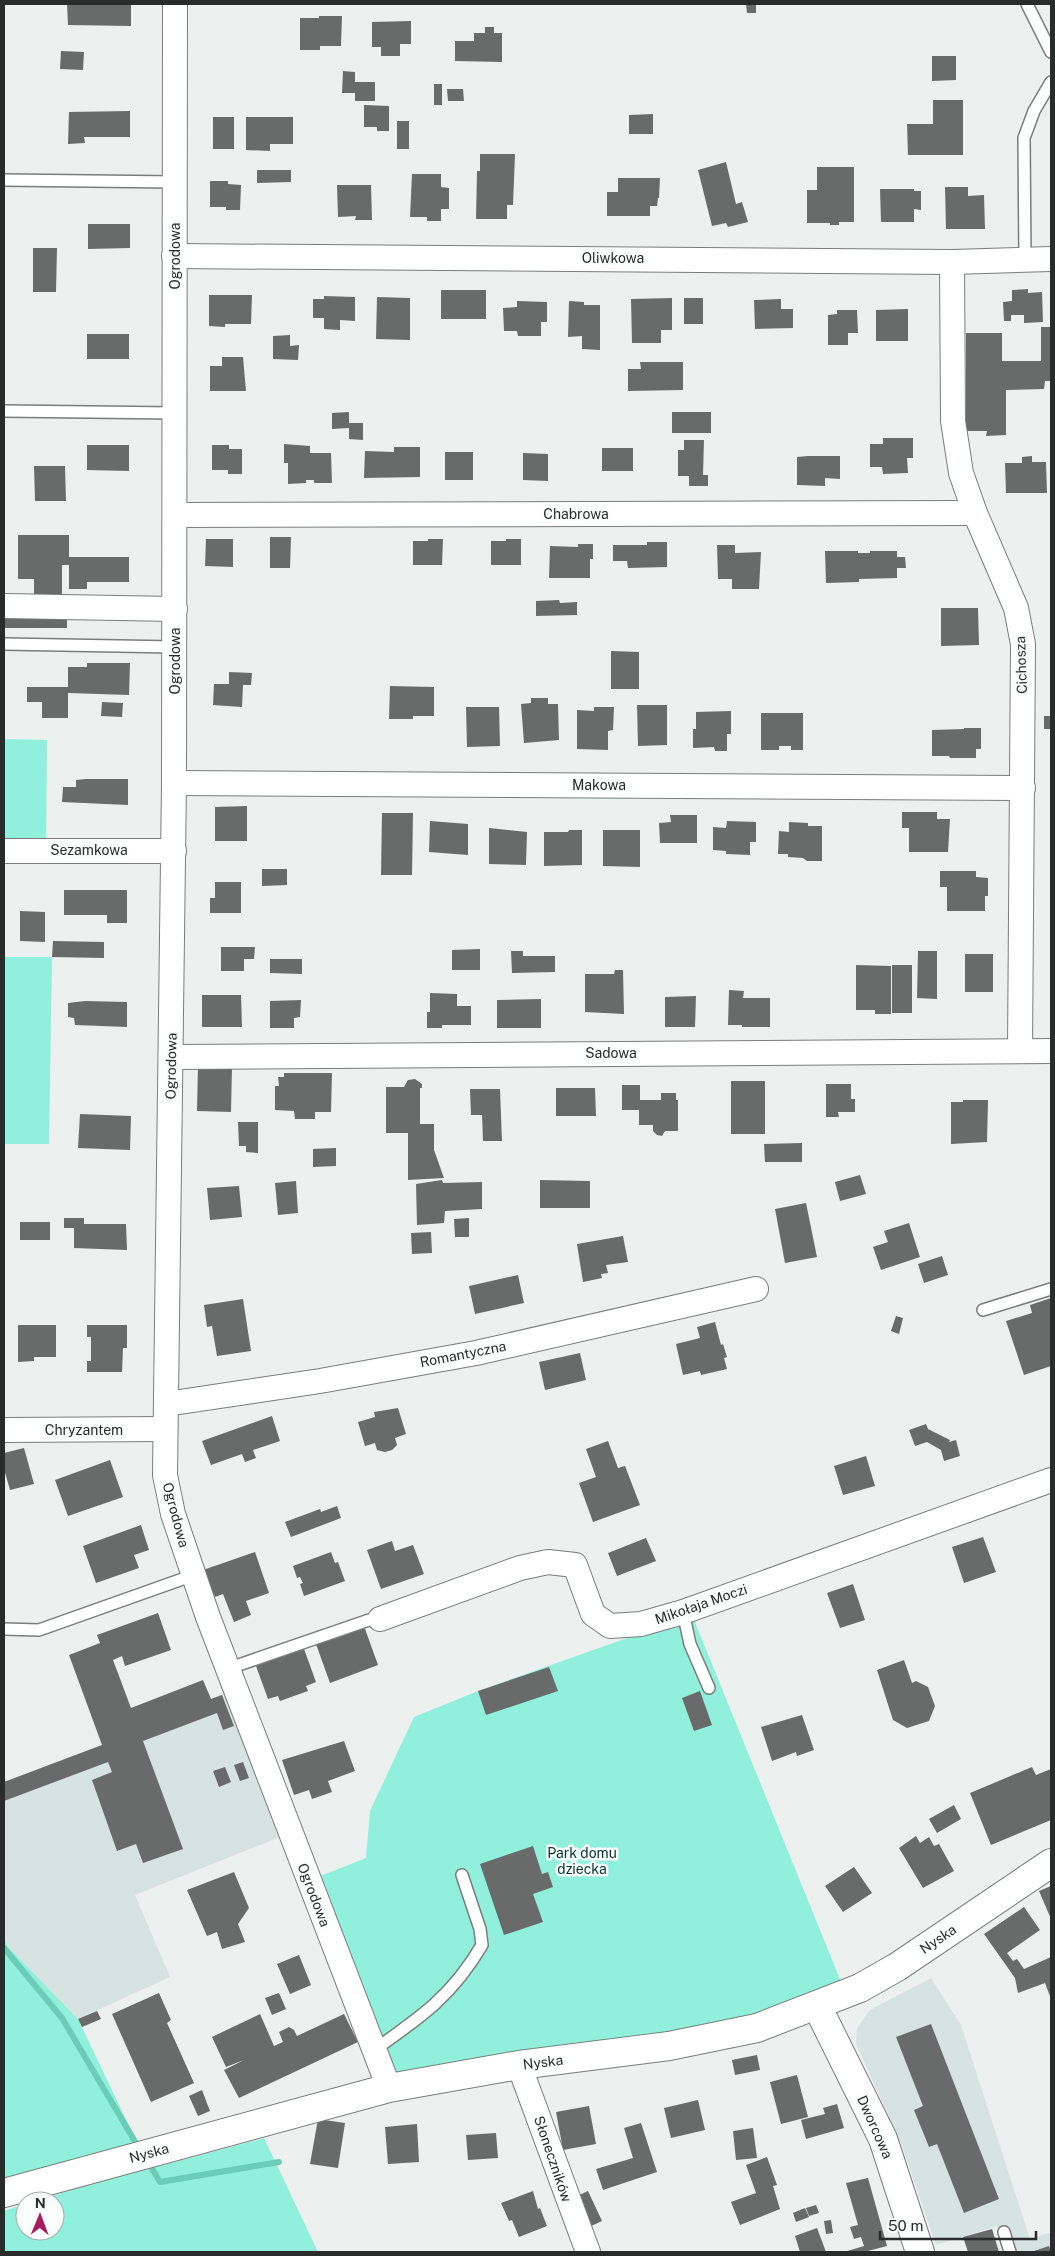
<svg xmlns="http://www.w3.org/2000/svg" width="1055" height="2256" viewBox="0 0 1055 2256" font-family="'Public Sans',sans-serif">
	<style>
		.built { fill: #d7e3e0 }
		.green { fill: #91f0dc }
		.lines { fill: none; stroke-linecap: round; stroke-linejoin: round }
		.stream { stroke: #6bccb8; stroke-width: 6 }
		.building { fill: #686b6a }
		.service-casing { stroke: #7a7d7c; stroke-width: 14 }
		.minor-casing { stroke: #7a7d7c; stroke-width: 26 }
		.tertiary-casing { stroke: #7a7d7c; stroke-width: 30 }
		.service { stroke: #fff; stroke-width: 11 }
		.minor { stroke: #fff; stroke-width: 24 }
		.tertiary { stroke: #fff; stroke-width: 28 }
		.labels { text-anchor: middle; stroke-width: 5; stroke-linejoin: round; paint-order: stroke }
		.street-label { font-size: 14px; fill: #2a2b2b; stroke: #f9fdfc }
		.park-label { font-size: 14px; fill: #04342c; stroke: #f9fdfc }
	</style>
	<rect width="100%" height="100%" fill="#ecf0ef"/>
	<g class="built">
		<path d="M235,1690L290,1833L135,1895L170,1977L78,2019L8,1947L4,1937V1782L102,1745L138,1726Z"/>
		<path d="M931,1978L961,2025L1030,2239L1051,2232V2252H1005L997,2226L936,2245L902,2146L856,2044L857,2028L870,2010Z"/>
	</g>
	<g class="green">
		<path d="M4,739L47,740L46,849H4Z"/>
		<path d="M4,957H52L49,1144H4Z"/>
		<path d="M692,1615L846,1994L817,2006L389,2088L308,1881L366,1858L370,1811L414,1717L478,1691Z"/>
		<path d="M4,1937L8,1947L78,2019L143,2155L4,2193Z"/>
		<path d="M264,2138L318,2252H4V2211L25,2204V2231H55V2201H36L88,2185Z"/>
	</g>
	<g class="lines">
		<g class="stream">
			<path d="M4,1948L62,2018L140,2150"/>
			<path d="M147,2160L160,2182L279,2162"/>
		</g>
	</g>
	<g class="building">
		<path d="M67,4H131V26L68,25Z"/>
		<path d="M746,4H756V13H747Z"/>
		<path d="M319,16H342L341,46H320V50H300V18H319Z"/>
		<path d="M411,21V44H400V56H381V47H372V22Z"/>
		<path d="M485,27H494V33H502V62L455,61V41H474V33H485Z"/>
		<path d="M61,51L84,52L83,70L60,69Z"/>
		<path d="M932,56H956V80L932,81Z"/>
		<path d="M343,71L355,72V82H375V101H355V93H342Z"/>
		<rect x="434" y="84" width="8" height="21"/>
		<path d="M447,89H463L464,101H448Z"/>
		<path d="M933,100H963V155H908L907,124H933Z"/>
		<path d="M364,105L389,106V131H377V127H364Z"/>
		<path d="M130,111V137H84L85,143L68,144L69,112Z"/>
		<path d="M653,114V134H629V115Z"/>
		<rect x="213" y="117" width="21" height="32"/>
		<path d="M246,117H293V144H270V151L246,150Z"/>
		<rect x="397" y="121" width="12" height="28"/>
		<path d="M480,154H515L513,205H507V219H476L477,171H480Z"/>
		<path d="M726,162L736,204L742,202L748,222L728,227L726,223L712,226L698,170Z"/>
		<path d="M817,167H854V222H839V225H830V223H807V190H817Z"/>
		<path d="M257,170H291V182L257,183Z"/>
		<path d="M412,174H441V187L449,188V209H441V221H427V217H410Z"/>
		<path d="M618,178H660L659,198H658L657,206H650V216H607V192H618Z"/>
		<path d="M210,181H228V184L241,185L240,210H226V207H210Z"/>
		<path d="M337,185H371L372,220H355L356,216L338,217Z"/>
		<path d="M945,187H968V196L984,195L985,229H946Z"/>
		<path d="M880,189H914V191H921V210L914,209V222H881Z"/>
		<path d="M88,224H130V248L88,249Z"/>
		<path d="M33,248H57L56,292H33Z"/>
		<path d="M1028,289V293L1042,292L1043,322L1024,323V315H1011V321H1004L1003,302L1012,301V290Z"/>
		<rect x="441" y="290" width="45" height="29"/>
		<path d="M209,295H252L251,324H225V327L209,326Z"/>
		<path d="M324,296L355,297V321L340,320V330L324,329V318H313V299H324Z"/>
		<path d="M377,297L410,298V340L376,339Z"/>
		<path d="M672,298V330H661V343H632L631,299Z"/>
		<rect x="684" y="298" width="19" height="26"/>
		<path d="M781,299V309H793V328L755,329L754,300Z"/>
		<path d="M517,301L547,302V322H541V336H518L517,331H504L503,308L517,307Z"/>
		<path d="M569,301L584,302V305H600V350L582,349V336L568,337Z"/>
		<path d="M908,309V341H876V310Z"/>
		<path d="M837,310H857L858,333H848V345H828V315L837,314Z"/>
		<path d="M1041,327H1051V381H1045L1044,389L1006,390V435L986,436L987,431H966V333H1002V361H1041Z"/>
		<rect x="87" y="334" width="42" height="25"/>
		<path d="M290,335V346L299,345L298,360L273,359V336Z"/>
		<path d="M222,357H243L246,391H210V366H222Z"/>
		<path d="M640,362H683V390L628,391V369H641Z"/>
		<path d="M349,412V423H363V440L349,439V428L332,429V413Z"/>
		<rect x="672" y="412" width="39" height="21"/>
		<path d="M883,438H913V458H907L908,473L883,474L882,467H870V444H883Z"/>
		<path d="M684,440H704L703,475H708V486H689V476H678V450H684Z"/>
		<path d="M284,444L310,446V453H331L332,483H314V480H306V483L288,484V463H284Z"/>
		<path d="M87,445H129V471L87,470Z"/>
		<path d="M212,445H229V449H242V474H228V470H212Z"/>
		<path d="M394,447H420V477L364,478L365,451L394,452Z"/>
		<rect x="602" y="448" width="31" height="23"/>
		<rect x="445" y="452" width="28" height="28"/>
		<path d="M523,453L548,454V481L523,480Z"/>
		<path d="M808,456H840V479L825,478V486L797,485V457Z"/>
		<path d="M1032,456V462H1046L1047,493H1006L1005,463H1022V457Z"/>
		<path d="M34,466H65L66,501H35Z"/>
		<path d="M18,535H69V557H129V582H87V589H69V565H62V598H34V579H18Z"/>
		<path d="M270,537H291L290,568H270Z"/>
		<path d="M206,539H233V567L205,566Z"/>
		<path d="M428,539H443L442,565H413V541H428Z"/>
		<path d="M506,539H521V565H491V541H506Z"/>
		<path d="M647,542H667V567L628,568L627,561H613V545H647Z"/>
		<path d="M578,544H593V559H590V578H549L550,546L578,547Z"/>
		<path d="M717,545H735V553L761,552L759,589H732V579H718Z"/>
		<path d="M825,551H858V553H870V551H897V557H905L906,568H897V578L859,579V582L826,583Z"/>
		<path d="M559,600L560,603L577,602V615L536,616V601Z"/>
		<path d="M941,608H978L979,645L941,646Z"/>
		<rect x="4" y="612" width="63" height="16"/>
		<path d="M611,651L639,652V689H611Z"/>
		<path d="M87,663H130L129,695L68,693V718H42V702H27V687H68V667H87Z"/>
		<path d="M229,672L252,673L251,685H243L242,707L213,705L214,684H229Z"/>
		<path d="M390,686L434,687V716H413V719H389Z"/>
		<path d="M531,698H548V704H558L559,740L524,743L521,704L531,703Z"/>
		<path d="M102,702L123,703L122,717L101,716Z"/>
		<path d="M637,705H667V745L638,746Z"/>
		<path d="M466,707H499L500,746L467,747Z"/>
		<path d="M594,707H614L613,730L608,731V750L577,749V710L594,711Z"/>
		<path d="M731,711V734H727V751H715L714,747L693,748V729H696V712Z"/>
		<path d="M761,713H803V750H791V746H779V750H761Z"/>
		<rect x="1044" y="716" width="7" height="13"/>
		<path d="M964,728H981V749H976V758H950L949,756H932V730L964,729Z"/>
		<path d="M86,779H128V805L62,802L63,787H76V780Z"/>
		<path d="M247,806V841H215V807Z"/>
		<path d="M902,812H937V819H950L948,852H909V828H902Z"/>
		<path d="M382,813H413L412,875H381Z"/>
		<path d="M670,815H697V843H660L659,823L671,822Z"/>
		<path d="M430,821L468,824V855L429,852Z"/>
		<path d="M727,821L756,822V842H750V855L726,854V851L713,850V827L726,828Z"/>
		<path d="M789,822L808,823V826H822V861H807L803,858L788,857V854H778L779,831L789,832Z"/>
		<path d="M489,828L527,832L526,865L489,864Z"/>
		<path d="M569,830H582V865L544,866V832H568Z"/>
		<path d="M603,830H640V867L603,866Z"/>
		<path d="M262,869H287V885L262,886Z"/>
		<path d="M940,871H976V877L988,878V896H985V911H947V887H940Z"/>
		<path d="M215,882H241V913H210V898H215Z"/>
		<path d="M64,890H127V923H107V915H64Z"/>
		<path d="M20,911L45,912V942L20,941Z"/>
		<path d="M53,941L104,942V958L52,957Z"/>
		<path d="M221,947H255L254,959H244V971H221Z"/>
		<path d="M480,949V970H452V950Z"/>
		<path d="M511,951H523V956H555V972L512,973Z"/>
		<path d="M918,951H937V999L917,998Z"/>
		<rect x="965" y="954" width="28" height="38"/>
		<path d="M270,959H302V974L270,973Z"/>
		<path d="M856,965L891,966V1014H875V1010H856Z"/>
		<rect x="892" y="965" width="20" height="48"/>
		<path d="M615,970H623L624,1014L585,1012V974H614Z"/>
		<path d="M729,990L744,991L743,998H770V1027H742V1025H728Z"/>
		<path d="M430,993L457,994V1006H471V1025H442V1028H427V1012H430Z"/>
		<path d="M202,995H241L242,1027H202Z"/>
		<path d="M696,996L695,1027H665V997Z"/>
		<path d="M541,999V1028H497V1000Z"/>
		<path d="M301,1000L300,1017L294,1018V1028H270V1001Z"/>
		<path d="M85,1001L127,1002V1027L75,1025L74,1018L68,1017V1003Z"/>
		<path d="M198,1066L232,1067L231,1112L197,1111Z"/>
		<path d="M284,1073H332L331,1112H315V1119H295L294,1111L275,1110V1086H279L278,1077H284Z"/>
		<path d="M415,1079L422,1084V1088H420V1124H434V1150L444,1178L408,1180V1133H386V1087H404L408,1080Z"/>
		<rect x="731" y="1081" width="34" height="53"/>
		<path d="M826,1084H851V1099H855V1112H838L839,1117H826Z"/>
		<path d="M622,1085H640V1100H661V1093H676V1100H678V1131H665L662,1136L657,1135L653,1131V1125H639V1110H622Z"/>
		<path d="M556,1088H595L596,1116H556Z"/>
		<path d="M470,1089H500L502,1141H483L482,1115H471Z"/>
		<path d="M963,1100H988L987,1142L951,1144V1102H963Z"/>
		<path d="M80,1114L131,1116L130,1150L78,1148Z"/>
		<path d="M238,1122H258V1153L246,1152V1146H239Z"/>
		<path d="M802,1143V1162H765L764,1144Z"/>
		<path d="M336,1148V1166L313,1167V1149Z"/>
		<path d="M860,1175L866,1194L840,1201L835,1182Z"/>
		<path d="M442,1180L443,1183L482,1182V1209L445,1211L444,1223L417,1225L416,1184Z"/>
		<path d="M540,1180L590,1181V1208H540Z"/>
		<path d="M296,1181L298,1213L278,1215L275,1183Z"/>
		<path d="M239,1186L242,1217L210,1220L207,1188Z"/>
		<path d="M806,1203L817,1257L785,1263L775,1209Z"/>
		<path d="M64,1218H84V1224H126L127,1250L74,1248V1228H64Z"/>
		<path d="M469,1218V1237H455L454,1219Z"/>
		<rect x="20" y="1222" width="30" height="18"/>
		<path d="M909,1223L920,1257L881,1270L873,1247L888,1242L884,1231Z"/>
		<path d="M431,1232L432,1253L412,1254L411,1233Z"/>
		<path d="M623,1236L628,1262L606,1265L608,1273L601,1274L602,1278L583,1282L577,1244Z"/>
		<path d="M942,1256L948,1275L924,1283L918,1264Z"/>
		<path d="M518,1275L524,1303L475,1314L469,1286Z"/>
		<path d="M1051,1298V1366L1024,1375L1006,1321L1032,1313L1030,1305Z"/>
		<path d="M243,1299L251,1351L217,1356L212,1326L207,1327L204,1305Z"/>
		<path d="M896,1316L903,1318L899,1334L891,1331Z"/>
		<path d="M715,1322L721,1345L723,1344L727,1357L724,1358L727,1369L701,1375L700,1371L683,1375L676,1344L700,1338L697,1327Z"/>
		<path d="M18,1325H56V1357H34V1361L18,1362Z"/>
		<path d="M87,1325H127V1348H123L122,1372H87V1361H91V1337H87Z"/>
		<path d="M580,1353L586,1380L545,1390L539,1362Z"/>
		<path d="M398,1408L406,1434L395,1438L397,1445L392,1450L385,1452L377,1450L375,1443L365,1446L358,1422L375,1417L374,1412Z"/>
		<path d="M272,1416L280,1441L253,1450L256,1458L245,1462L242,1454L211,1465L202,1441Z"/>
		<path d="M926,1424L928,1429L950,1440L949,1442L956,1440L960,1456L944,1461L941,1450L927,1442L915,1446L909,1430Z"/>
		<path d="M608,1441L618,1468L625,1466L640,1505L593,1522L579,1483L596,1477L586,1449Z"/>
		<path d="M24,1448L34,1484L10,1490L4,1469V1453Z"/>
		<path d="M866,1456L875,1486L843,1495L834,1466Z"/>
		<path d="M110,1460L123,1497L68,1516L55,1480Z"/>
		<path d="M337,1506L341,1518L291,1537L285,1522L320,1509L321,1512Z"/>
		<path d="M141,1525L149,1550L134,1555L139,1568L96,1583L83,1546Z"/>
		<path d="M983,1537L996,1572L964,1583L952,1547Z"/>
		<path d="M646,1538L656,1561L617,1576L608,1553Z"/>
		<path d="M392,1541L395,1551L413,1545L424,1574L381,1589L367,1550Z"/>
		<path d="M255,1552L269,1593L246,1601L251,1615L234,1622L223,1594L215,1597L203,1570Z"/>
		<path d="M331,1552L335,1563L338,1562L345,1581L304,1596L300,1584L303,1583L300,1577L297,1578L293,1566Z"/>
		<path d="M853,1584L865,1620L840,1628L827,1593Z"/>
		<path d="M158,1613L171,1650L125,1666L122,1656L113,1660L131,1708L203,1680L211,1699L222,1695L234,1726L223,1730L217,1713L143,1741L183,1849L143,1863L136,1844L117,1851L92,1780L112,1772L108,1762L4,1801V1782L102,1745L69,1655L100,1643L97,1635Z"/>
		<path d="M364,1626L378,1665L330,1683L316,1644Z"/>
		<path d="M304,1649L316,1682L306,1686L308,1691L280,1701L278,1696L268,1699L256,1666Z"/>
		<path d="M904,1660L912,1683L916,1681L928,1687L935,1706L929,1721L907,1728L893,1720L877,1670Z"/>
		<path d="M549,1667L558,1691L486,1715L478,1691Z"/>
		<path d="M700,1691L712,1725L694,1731L682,1698Z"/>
		<path d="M802,1715L814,1750L797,1756L796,1752L772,1761L761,1727Z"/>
		<path d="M344,1741L355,1771L328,1781L332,1792L312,1799L309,1790L294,1795L282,1760Z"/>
		<path d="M243,1762L249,1778L240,1781L234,1765Z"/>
		<path d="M225,1767L231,1782L219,1787L213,1771Z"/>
		<path d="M1032,1767L1036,1775L1051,1769V1820L991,1845L970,1793Z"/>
		<path d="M954,1805L961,1819L937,1833L929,1819Z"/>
		<path d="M916,1836L920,1843L929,1837L934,1846L939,1844L954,1871L923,1888L899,1848Z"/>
		<path d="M533,1846L542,1874L548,1872L553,1887L533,1894L543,1922L504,1935L480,1864Z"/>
		<path d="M854,1867L872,1893L843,1912L825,1886Z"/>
		<path d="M234,1872L249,1908L238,1924L245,1942L222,1949L217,1932L207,1936L187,1890Z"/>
		<path d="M1051,1886V1919L1039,1891Z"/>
		<path d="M1024,1907L1040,1930L1007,1953L1013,1961L1017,1959L1024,1969L1051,1957V1999L1045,1983L1018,1993L1015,1978L984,1934Z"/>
		<path d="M299,1955L311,1985L290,1994L277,1964Z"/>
		<path d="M159,1993L171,2020L167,2023L194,2083L151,2102L112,2014Z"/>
		<path d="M279,1993L286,2009L272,2015L265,1998Z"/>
		<path d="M97,2011L101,2019L82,2027L78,2019Z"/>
		<path d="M260,2014L274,2046L283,2042L279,2032L289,2027L294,2030L297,2036L344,2014L358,2042L239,2098L224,2070L244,2060L226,2067L212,2037Z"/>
		<path d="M931,2024L999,2199L964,2213L937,2144L929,2147L914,2110L923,2106L896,2037Z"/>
		<path d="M757,2055L760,2070L735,2075L732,2060Z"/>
		<path d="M797,2075L808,2117L781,2124L770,2082Z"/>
		<path d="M202,2090L210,2111L198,2116L189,2096Z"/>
		<path d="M698,2100L705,2130L671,2138L664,2108Z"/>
		<path d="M837,2104L844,2128L806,2139L801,2120L825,2114L823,2108Z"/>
		<path d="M589,2106L596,2144L563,2150L556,2112Z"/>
		<path d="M318,2119L345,2123L338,2168L310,2164Z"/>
		<path d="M641,2123L657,2172L603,2190L596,2169L633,2158L624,2128Z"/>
		<path d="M417,2124L419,2162L388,2164L385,2127Z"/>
		<path d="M753,2128L757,2158L736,2160L733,2131Z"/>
		<path d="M496,2133L498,2158L468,2160L466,2135Z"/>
		<path d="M767,2157L777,2185L773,2186L780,2209L740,2225L731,2202L756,2193L746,2165Z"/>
		<path d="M868,2178L887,2246L864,2252H844L864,2246L861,2237L854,2239L850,2227L858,2225L846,2183Z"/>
		<path d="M533,2191L538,2209L540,2208L547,2226L519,2237L512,2220L509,2221L501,2203Z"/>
		<path d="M588,2191L602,2221L587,2228L573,2198Z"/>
		<path d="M816,2205L819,2213L809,2216L806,2208Z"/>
		<path d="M805,2208L809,2217L796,2222L793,2213Z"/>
		<path d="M831,2220L833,2233L826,2234L824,2221Z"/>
		<path d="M817,2228L826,2252H800L795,2236Z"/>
		<path d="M992,2229L999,2252H968L963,2237Z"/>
		<path d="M1049,2246L1051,2252H1031Z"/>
	</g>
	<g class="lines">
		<g class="service-casing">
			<g id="service">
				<path d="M1027,4L1051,52"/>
				<path d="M4,180L175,182"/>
				<path d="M1025,260L1024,138L1034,111L1051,82"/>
				<path d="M4,411L175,413"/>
				<path d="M4,644L175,647"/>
				<path d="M983,1310L1051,1289"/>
				<path d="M683,1612L690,1644L709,1688"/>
				<path d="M4,1629L39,1630L194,1575"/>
				<path d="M227,1669L369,1620"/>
				<path d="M374,2050C421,2017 452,1996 482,1945L480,1929L462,1875"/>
				<path d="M1004,2232L1010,2252"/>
			</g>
		</g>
		<g class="minor-casing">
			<g id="minor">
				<path d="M175,4L174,783L165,1475L173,1514L208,1617L389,2088"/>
				<path d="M174,256L952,262L1051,259"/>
				<path d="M952,262L953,421L961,473L975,513L1016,608L1023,644L1020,1051"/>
				<path d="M176,515L975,513"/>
				<path d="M4,606L175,609"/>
				<path d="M174,783L1023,788"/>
				<path d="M4,851H174"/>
				<path d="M172,1057L1051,1051"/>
				<path d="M166,1404L320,1381L476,1353L756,1289"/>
				<path d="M4,1430L165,1429"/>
				<path d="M380,1619L520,1568L548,1562L575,1565L593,1614L610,1626L641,1624L683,1612L1051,1480"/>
				<path d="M519,2065L588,2252"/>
			</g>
		</g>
		<g class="tertiary-casing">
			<g id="tertiary">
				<path d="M817,2006L883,2139L920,2252"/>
				<path d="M4,2193L389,2088L519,2065L669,2046L757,2028L860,1988L897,1967L1051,1863"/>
			</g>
		</g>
		<use href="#service" class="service"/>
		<use href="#minor" class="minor"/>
		<use href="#tertiary" class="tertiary"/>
	</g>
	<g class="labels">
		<g class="street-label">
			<text transform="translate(175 256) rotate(-90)" y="5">Ogrodowa</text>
			<text x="613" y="263">Oliwkowa</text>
			<text x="576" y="519">Chabrowa</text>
			<text transform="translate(175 661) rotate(-90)" y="5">Ogrodowa</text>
			<text transform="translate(1021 665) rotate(-92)" y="5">Cichosza</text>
			<text x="599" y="790">Makowa</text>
			<text x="89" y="855">Sezamkowa</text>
			<text x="611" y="1058">Sadowa</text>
			<text transform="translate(171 1066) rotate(-89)" y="5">Ogrodowa</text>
			<text transform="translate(463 1354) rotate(-11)" y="5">Romantyczna</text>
			<text x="84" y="1435">Chryzantem</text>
			<text transform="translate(176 1515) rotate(75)" y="5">Ogrodowa</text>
			<text transform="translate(701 1604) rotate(-19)" y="5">Mikołaja Moczi</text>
			<text transform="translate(314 1895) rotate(69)" y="5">Ogrodowa</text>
			<text transform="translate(938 1939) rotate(-34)" y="5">Nyska</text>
			<text transform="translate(543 2062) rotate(-7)" y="5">Nyska</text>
			<text transform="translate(875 2127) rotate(66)" y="5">Dworcowa</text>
			<text transform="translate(149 2153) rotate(-15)" y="5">Nyska</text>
			<text transform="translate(553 2159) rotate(71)" y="5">Słoneczników</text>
		</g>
		<g class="park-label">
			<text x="582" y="1858">Park domu<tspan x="582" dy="16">dziecka</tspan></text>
		</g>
	</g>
	<rect width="1055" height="2256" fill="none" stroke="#2a2b2b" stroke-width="10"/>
	<g transform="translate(40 2216) rotate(1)"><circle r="24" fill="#f9fdfc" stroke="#a6a9a8"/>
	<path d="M0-4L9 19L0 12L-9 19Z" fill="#a81c5e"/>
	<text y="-8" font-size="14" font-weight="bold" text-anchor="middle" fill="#2a2b2b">N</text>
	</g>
	<path d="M880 2231v8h156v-8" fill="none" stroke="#2a2b2b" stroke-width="2.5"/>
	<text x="888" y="2231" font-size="15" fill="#2a2b2b" stroke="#f9fdfc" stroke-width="4" paint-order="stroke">50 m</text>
</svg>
